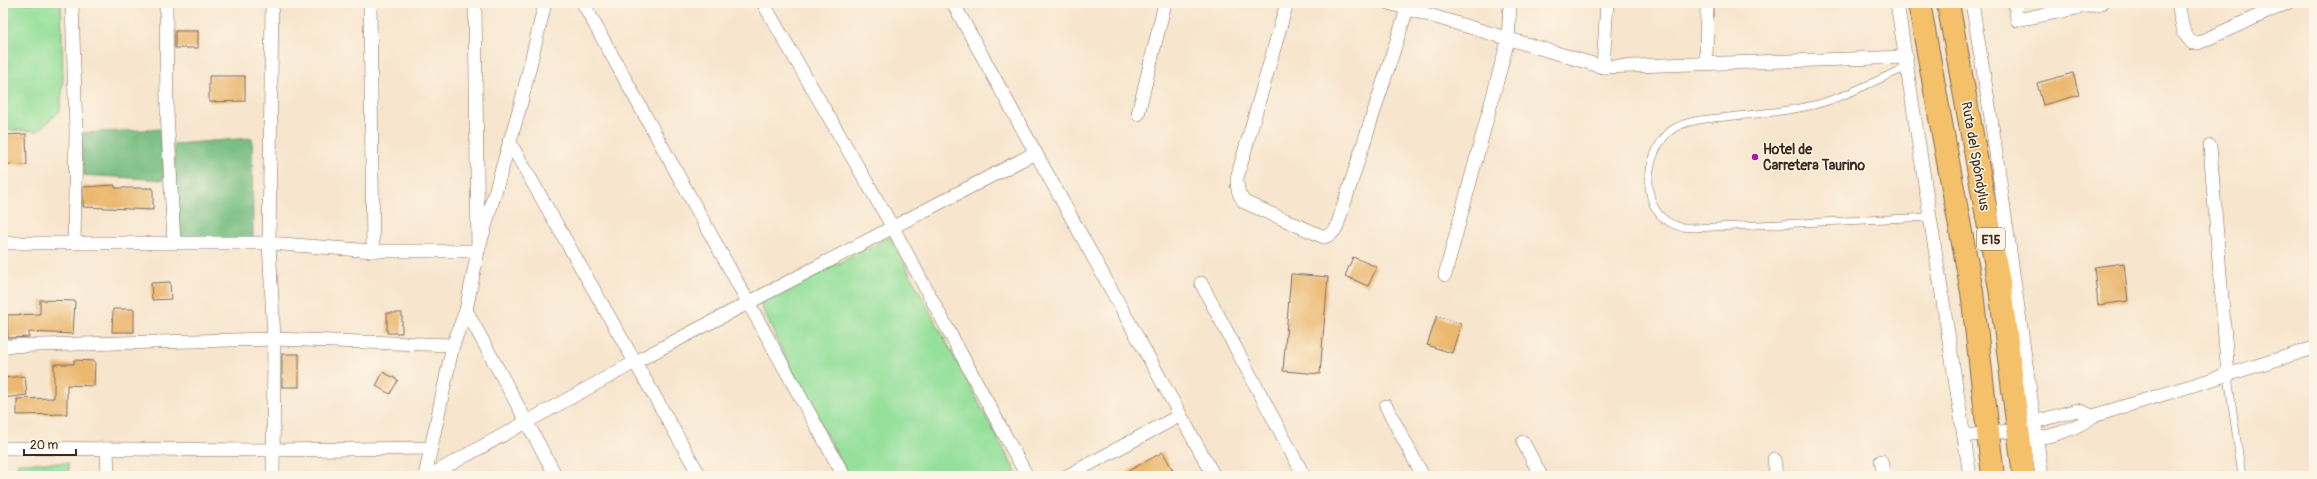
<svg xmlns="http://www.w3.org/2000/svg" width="2317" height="479" viewBox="0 0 2317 479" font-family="Pangolin,sans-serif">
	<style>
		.green { fill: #95e09b; stroke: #68855c }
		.forest { fill: #78be83; stroke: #5a7450 }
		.building { fill: #ebb870 }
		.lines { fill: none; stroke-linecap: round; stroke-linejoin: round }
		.lane-casing { stroke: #7d6b5b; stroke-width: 8 }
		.street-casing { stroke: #7d6b5b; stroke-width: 14 }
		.highway-casing { stroke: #7d6b5b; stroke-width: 24 }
		.lane { stroke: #fff; stroke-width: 7 }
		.street { stroke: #fff; stroke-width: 13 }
		.highway { stroke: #f4c16a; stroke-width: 22 }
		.poi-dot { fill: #b5179e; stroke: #fcf5e5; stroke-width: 1.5 }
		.labels { text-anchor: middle; stroke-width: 3; stroke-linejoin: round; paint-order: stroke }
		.shield { fill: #fcf5e5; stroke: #75675a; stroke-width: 1 }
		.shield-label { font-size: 13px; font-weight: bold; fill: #3b2a1e }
		.poi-label { font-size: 14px; font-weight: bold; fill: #3b2a1e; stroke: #fcf5e5; text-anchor: start }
		.street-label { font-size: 14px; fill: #3b2a1e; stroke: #fcf5e5 }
	</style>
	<rect width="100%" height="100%" fill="#fcf5e5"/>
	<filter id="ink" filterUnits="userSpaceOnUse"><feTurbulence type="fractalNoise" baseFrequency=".025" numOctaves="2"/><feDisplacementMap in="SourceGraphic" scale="8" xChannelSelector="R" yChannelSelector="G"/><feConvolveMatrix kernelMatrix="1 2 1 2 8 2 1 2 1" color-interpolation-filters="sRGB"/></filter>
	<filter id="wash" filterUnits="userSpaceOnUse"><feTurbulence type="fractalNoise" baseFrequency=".012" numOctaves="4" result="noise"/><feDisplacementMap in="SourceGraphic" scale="16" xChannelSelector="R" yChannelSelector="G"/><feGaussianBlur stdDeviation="0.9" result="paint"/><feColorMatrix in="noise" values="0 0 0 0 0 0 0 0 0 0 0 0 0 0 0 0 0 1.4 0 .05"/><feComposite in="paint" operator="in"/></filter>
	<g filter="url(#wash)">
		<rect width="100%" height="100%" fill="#f7e5cd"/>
		<g class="green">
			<path d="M3,3H61L63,82L60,111L38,131L3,130Z"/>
			<path d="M890,237L1018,476H849L790,368L760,303Z"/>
			<path d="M18,463H68L69,476H17Z"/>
		</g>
		<g class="forest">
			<path d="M165,129L163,180L84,175L80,133Z"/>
			<path d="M252,138L253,244L176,241L174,144Z"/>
		</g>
		<g id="blocks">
			<g class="building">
				<rect x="175" y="31" width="23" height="17"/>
				<path d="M2073,73L2079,95L2043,105L2037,83Z"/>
				<path d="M209,76H245V101L209,102Z"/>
				<path d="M26,134L27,165L6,164V135Z"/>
				<path d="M115,185V188H153V210L83,207V187Z"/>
				<path d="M1353,257L1377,267L1368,286L1345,276Z"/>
				<path d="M2124,263L2128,301L2098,305L2094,267Z"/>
				<path d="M1291,274L1328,277L1320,374L1283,371Z"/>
				<path d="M170,282L171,299L152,300L151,283Z"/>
				<path d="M40,300L75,301L73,334L29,332V337L8,338L7,315L40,314Z"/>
				<path d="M113,309H134V332H112Z"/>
				<rect x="387" y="313" width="15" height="20"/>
				<path d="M1437,316L1461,324L1452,353L1427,345Z"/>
				<rect x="282" y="354" width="17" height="33"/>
				<path d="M74,360L95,361L94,386L67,385V414L17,415V399L54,398V364H74Z"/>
				<path d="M383,372L398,380L390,394L376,386Z"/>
				<path d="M25,376L27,395L3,398V378Z"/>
				<path d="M1163,452L1176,476H1119Z"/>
			</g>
		</g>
	</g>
	<g filter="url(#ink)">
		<use href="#blocks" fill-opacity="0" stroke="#7d6b5b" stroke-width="1"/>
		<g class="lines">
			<g class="lane-casing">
				<g id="lane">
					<path d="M1908,67C1877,79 1847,97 1814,105C1777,114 1737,115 1699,120C1688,122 1676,125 1668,133C1644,156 1638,215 1678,226C1682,228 1688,227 1693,228L1931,217"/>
					<path d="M2228,376L2242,476"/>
				</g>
			</g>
			<g class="street-casing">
				<g id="street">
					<path d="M72,3L76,131L74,243"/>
					<path d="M166,3L167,112L174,242"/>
					<path d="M272,3L269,243L274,339L273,476"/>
					<path d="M370,3L373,251"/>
					<path d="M583,3L844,476"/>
					<path d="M763,3L892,226L1027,476"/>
					<path d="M953,3L1214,476"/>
					<path d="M1287,3L1237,178C1237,188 1238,194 1244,202L1324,237L1331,234L1336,229L1409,3"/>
					<path d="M1389,3L1603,67L1907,57"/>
					<path d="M1897,3L1970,476"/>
					<path d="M1972,3L1991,118L2042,476"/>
					<path d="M2015,3L2017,20L2102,3"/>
					<path d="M2178,3L2184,33L2192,43H2198L2287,3"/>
					<path d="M1706,63L1707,3"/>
					<path d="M1603,67L1607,3"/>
					<path d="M1138,114L1165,3"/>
					<path d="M509,141L700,476"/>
					<path d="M2210,146L2228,376"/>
					<path d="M3,243H269L373,251H478L475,3"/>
					<path d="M1445,275L1508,40L1510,3"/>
					<path d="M1201,283L1304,476"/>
					<path d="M466,310L556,476"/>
					<path d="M3,346L274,339L453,345"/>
					<path d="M1386,406L1423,476"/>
					<path d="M2030,435C2046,442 2080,426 2093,416L2314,348"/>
					<path d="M1964,436L2018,430L2035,422L2077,410L2093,416"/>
					<path d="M1523,442L1541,476"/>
					<path d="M3,448L273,450L431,448"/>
					<path d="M107,449L108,476"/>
					<path d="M1774,459L1776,476"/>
					<path d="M1881,461L1884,476"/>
					<path d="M425,476L453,345L466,310L478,251L521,103L545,3"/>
					<path d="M429,476L635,362L1035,153"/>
					<path d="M1067,476L1179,416"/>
				</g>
			</g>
			<g class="highway-casing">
				<g id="highway">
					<path d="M1919,3L1972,292L1993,476"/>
					<path d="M1948,3L2000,288L2024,476"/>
				</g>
			</g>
			<use href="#lane" class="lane"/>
			<use href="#street" class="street"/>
			<use href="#highway" class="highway"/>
		</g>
	</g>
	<circle class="poi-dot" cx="1755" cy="157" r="4"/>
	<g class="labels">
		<rect class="shield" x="1977" y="228" width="28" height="22" rx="3"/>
		<g class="shield-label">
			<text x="1991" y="244">E15</text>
		</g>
		<g class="poi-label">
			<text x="1763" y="154">Hotel de<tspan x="1763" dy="16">Carretera Taurino</tspan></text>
		</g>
		<g class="street-label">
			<text transform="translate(1976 156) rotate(80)" y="5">Ruta del Spóndylus</text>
		</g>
	</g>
	<rect width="2317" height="479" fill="none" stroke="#fcf5e5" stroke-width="16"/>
	<path d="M24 449v6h52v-6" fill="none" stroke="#3b2a1e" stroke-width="2"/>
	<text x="30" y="449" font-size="12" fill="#3b2a1e" stroke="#fcf5e5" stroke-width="3" paint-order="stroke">20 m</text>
</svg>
